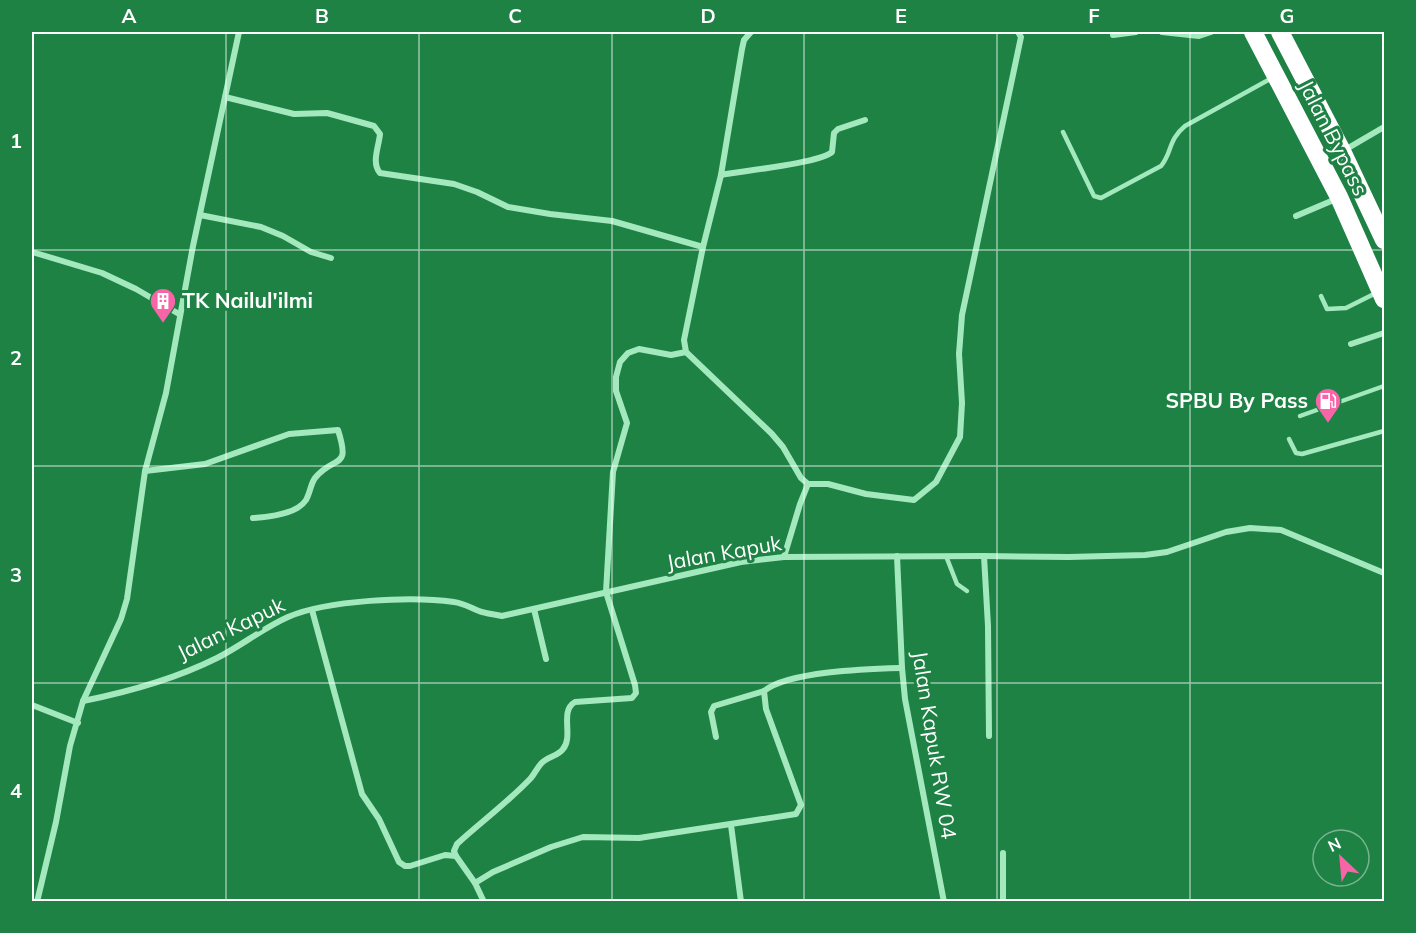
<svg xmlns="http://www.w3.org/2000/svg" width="1416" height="933" viewBox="0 0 1416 933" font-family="Mulish,sans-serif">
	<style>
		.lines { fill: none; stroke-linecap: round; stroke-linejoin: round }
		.lane { stroke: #a4e9be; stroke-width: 4.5 }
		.street { stroke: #a4e9be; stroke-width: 6 }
		.highway { stroke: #fff; stroke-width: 18 }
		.grid { fill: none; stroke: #fff; stroke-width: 1.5; stroke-opacity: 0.55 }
		.labels { text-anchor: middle; stroke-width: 6; stroke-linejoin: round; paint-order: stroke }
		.street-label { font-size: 21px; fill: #fff; stroke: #1e8245 }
		.poi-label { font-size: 21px; font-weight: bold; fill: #fff; stroke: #1e8245; text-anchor: start }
		.neatline { fill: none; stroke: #fff; stroke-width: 2 }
		.grid-label { font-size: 20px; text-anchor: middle; font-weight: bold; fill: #fff }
	</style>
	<rect width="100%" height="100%" fill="#1e8245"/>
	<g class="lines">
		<g class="lane">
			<path d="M1063,132L1094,196L1101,198L1161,166C1172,153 1168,140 1185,126L1272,78"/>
			<path d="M1321,296L1327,309L1346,308L1376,293"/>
			<path d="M1300,416L1384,386"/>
			<path d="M1289,439L1296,453L1302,454L1384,431"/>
			<path d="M946,556L957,584L967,591"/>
		</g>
		<g class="street">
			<path d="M1162,32L1199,36L1211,32"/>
			<path d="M1113,35L1136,32"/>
			<path d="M225,97L294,114L327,113L374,126L380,134C379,146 371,163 380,173L454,184L477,192L508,207L550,214L612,221L703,247"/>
			<path d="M1343,151L1384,127"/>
			<path d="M721,175C742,171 820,163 832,152L834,133L838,129L865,120"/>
			<path d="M200,215L261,227L283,236L311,252L331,258"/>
			<path d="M1296,216L1336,199"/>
			<path d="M32,252L102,273L136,289L179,314"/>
			<path d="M1351,344L1384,333"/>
			<path d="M686,352L772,434L783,447L801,478L808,484H828L866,494L914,500L936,482L960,437L962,403L959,354L962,315L1021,37L1018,32"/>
			<path d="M145,471L205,464L289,434L338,430C351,471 335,454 315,478C311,483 310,493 306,500C297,514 269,517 253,518"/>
			<path d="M897,556L902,668L905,699L944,902"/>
			<path d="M984,556L988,626L989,736"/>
			<path d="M784,557L800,504L808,484"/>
			<path d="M534,609L546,659"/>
			<path d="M312,610L362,794L379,819L399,862L405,866H410L445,855L456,856L475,883L484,902"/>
			<path d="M83,701C128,692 175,679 217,658C241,646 263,628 288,617C327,600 412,596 454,602C463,603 471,608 479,611C486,614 494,614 502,616L741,562L784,557L984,556L1069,557L1145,555L1167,552L1226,532L1250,528L1281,530L1384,573"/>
			<path d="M32,705L78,723"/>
			<path d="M716,737L711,712L714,706L764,691"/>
			<path d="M731,825L741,902"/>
			<path d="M1003,853V902"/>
			<path d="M456,856L454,851L457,844C481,822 507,803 530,779C535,774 538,765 544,761C550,756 558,756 563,749C574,736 559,711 575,702L632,698L636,693L635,685L606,592L613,472L627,423L616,391V377L620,362L628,353L639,349L671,355L686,352L684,340L703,247L721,175L742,49L744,40L751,32"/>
			<path d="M475,883L493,872L551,847L583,837L639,838L796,814L801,805L766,709L764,691C789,671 869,669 902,668"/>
			<path d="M37,902L56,822L70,746L83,701L121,619L127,599L145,471L166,393L193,246L239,32"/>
		</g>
		<g class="highway">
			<path d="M1253,32L1339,197L1384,299"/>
			<path d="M1280,32L1342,151L1384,240"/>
		</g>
	</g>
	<path class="grid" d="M226,32V902M419,32V902M612,32V902M804,32V902M997,32V902M1190,32V902M32,250H1384M32,466H1384M32,683H1384"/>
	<defs>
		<g id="building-pin" transform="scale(1.35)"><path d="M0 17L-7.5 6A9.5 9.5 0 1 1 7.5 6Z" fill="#f864a8" stroke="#1e8245"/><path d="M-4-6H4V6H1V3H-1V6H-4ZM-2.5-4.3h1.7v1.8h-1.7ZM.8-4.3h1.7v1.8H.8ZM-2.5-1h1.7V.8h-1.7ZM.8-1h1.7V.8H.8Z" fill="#fff"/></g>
		<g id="fuel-pin" transform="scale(1.35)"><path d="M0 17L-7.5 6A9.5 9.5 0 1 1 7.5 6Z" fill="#f864a8" stroke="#1e8245"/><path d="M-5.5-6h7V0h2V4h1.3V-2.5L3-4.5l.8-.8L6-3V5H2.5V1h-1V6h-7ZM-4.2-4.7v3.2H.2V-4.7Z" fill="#fff"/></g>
	</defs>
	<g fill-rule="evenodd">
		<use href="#building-pin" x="163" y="301"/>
		<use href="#fuel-pin" x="1328" y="401"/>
	</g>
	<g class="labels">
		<g class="street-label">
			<text transform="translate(1333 138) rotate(63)" y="7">Jalan Bypass</text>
			<text transform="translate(724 553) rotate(-10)" y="7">Jalan Kapuk</text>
			<text transform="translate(231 629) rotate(-26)" y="7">Jalan Kapuk</text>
			<text transform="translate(934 745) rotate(81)" y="7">Jalan Kapuk RW 04</text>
		</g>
		<g class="poi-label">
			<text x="182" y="308">TK Nailul'ilmi</text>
			<text x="1308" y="408" text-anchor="end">SPBU By Pass</text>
		</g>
	</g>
	<rect width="1416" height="933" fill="none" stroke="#1e8245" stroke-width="66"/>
	<g transform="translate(1341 858) rotate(334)"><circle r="28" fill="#1e8245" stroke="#78b48f" stroke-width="1.5"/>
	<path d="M0-4.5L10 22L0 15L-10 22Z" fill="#f864a8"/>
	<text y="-9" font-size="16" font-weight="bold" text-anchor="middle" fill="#ffffff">N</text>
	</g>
	<rect x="33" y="33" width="1350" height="867" class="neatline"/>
	<g class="grid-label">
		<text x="129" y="23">A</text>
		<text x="322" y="23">B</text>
		<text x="515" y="23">C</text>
		<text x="708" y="23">D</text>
		<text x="901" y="23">E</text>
		<text x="1094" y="23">F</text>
		<text x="1287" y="23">G</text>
		<text x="16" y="148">1</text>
		<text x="16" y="365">2</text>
		<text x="16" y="582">3</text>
		<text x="16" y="798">4</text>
	</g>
</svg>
